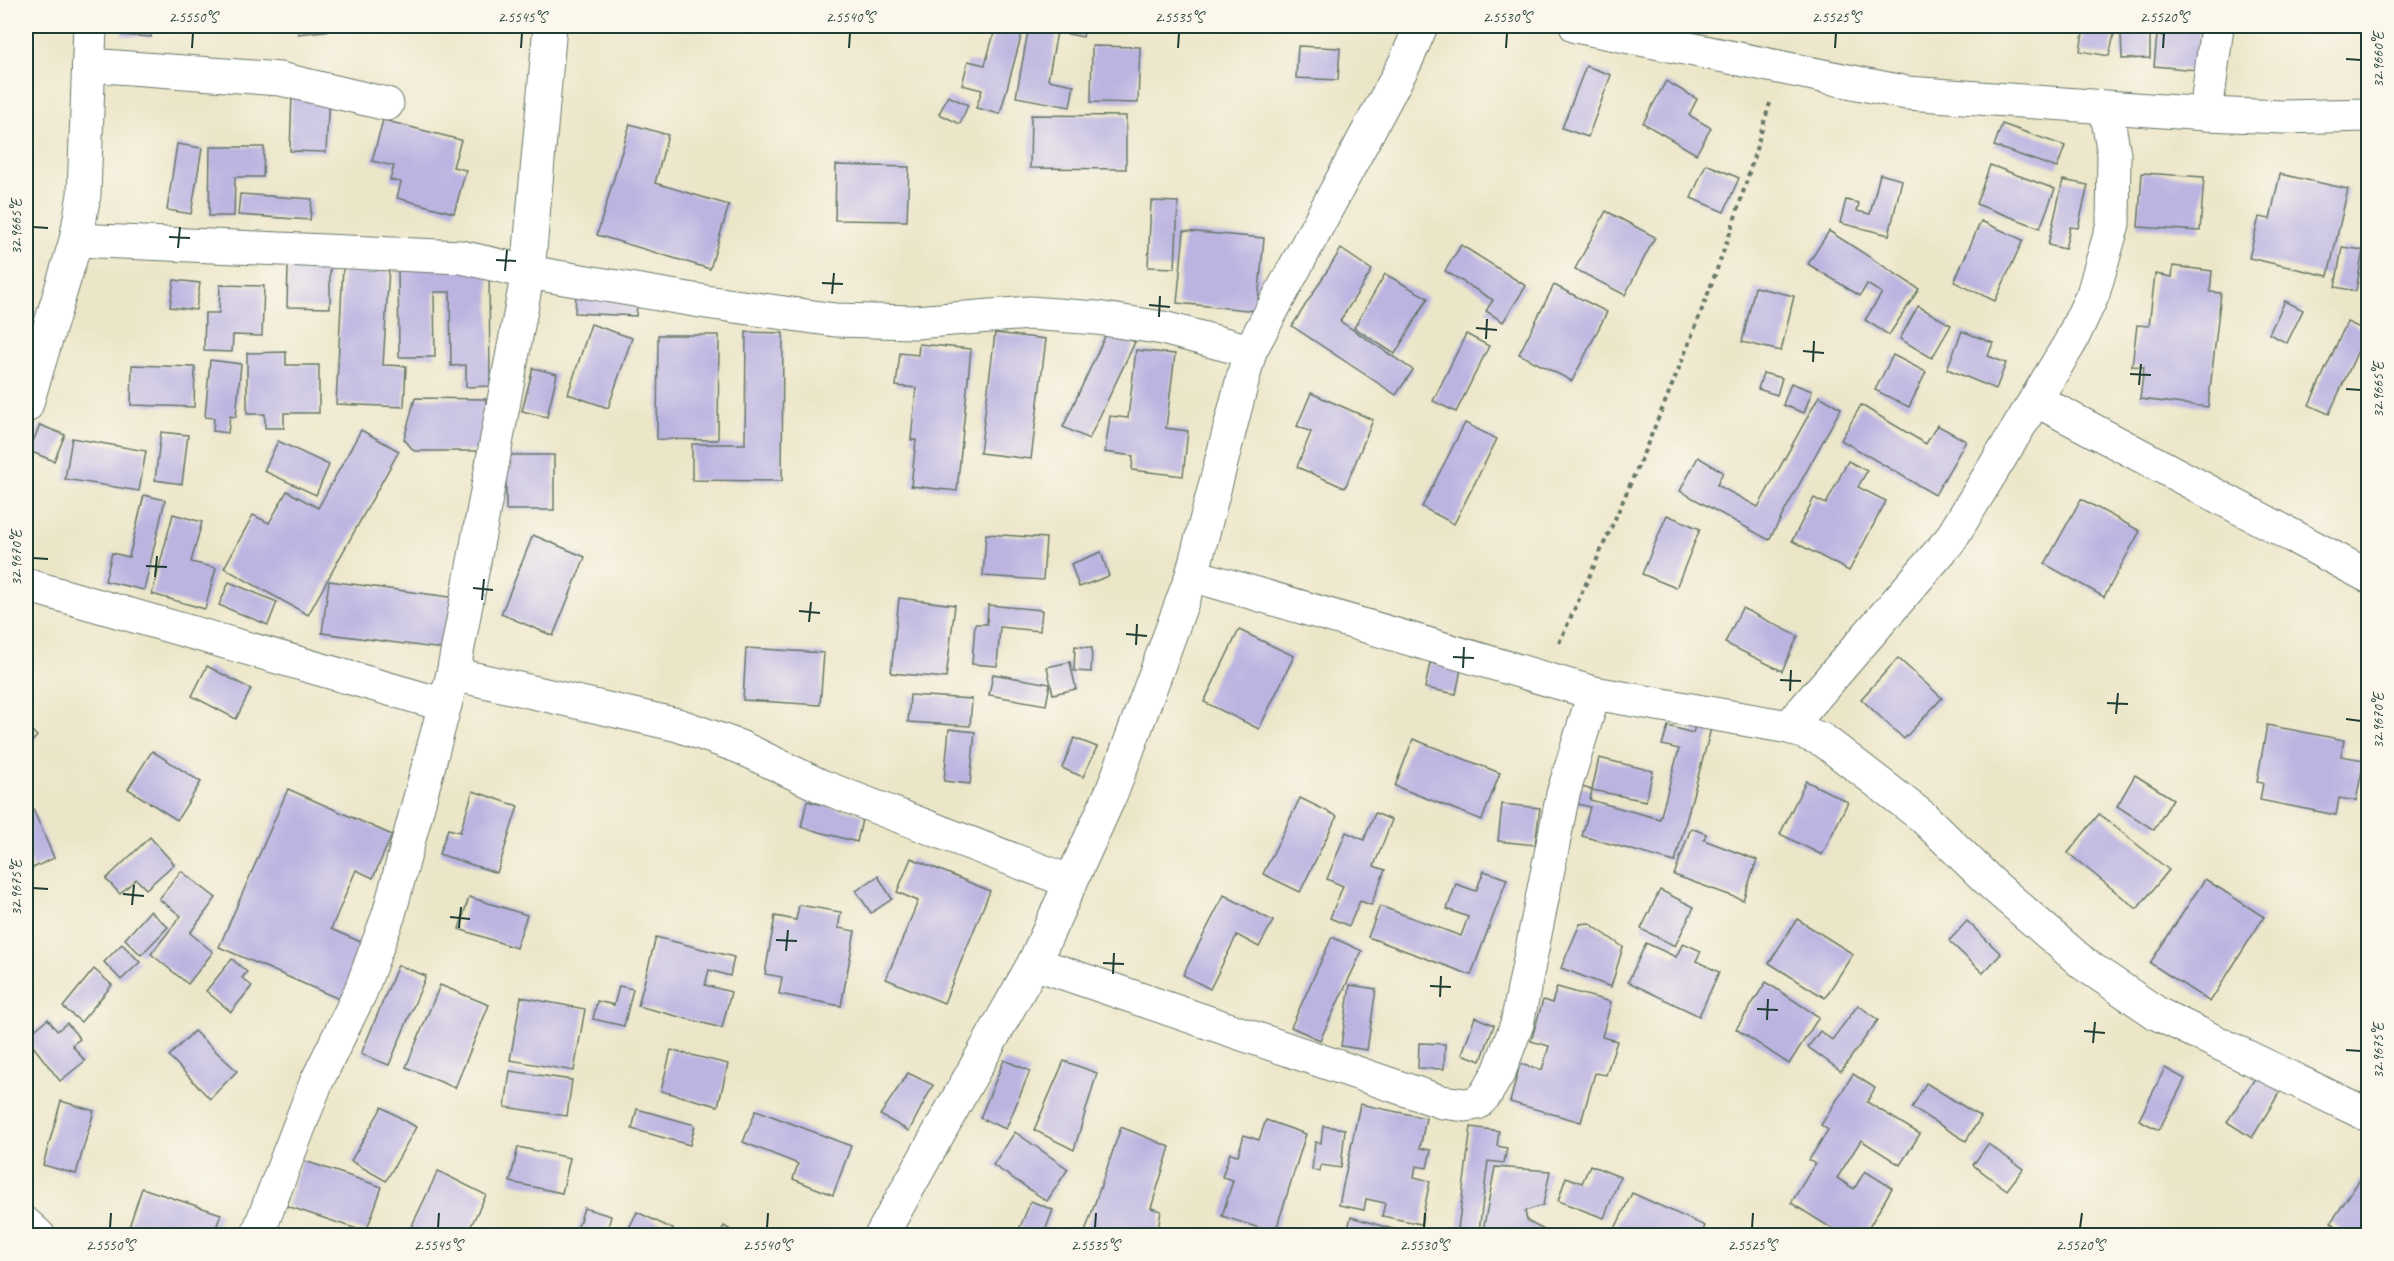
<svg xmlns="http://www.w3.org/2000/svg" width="2394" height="1261" viewBox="0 0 2394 1261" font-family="Caveat,sans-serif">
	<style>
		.building { fill: #bbb4e1 }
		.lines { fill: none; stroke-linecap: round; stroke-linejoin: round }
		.minor-casing { stroke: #677868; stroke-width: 35 }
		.path { stroke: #677868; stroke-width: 4; stroke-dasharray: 4.5 4.5; stroke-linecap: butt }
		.minor { stroke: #fff; stroke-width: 33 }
		.ticks { fill: none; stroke: #1f3d34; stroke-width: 2 }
		.neatline { fill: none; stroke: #1f3d34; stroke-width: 2 }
		.ticks-label { font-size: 15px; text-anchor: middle; fill: #1f3d34 }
	</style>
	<rect width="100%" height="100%" fill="#fbf7ec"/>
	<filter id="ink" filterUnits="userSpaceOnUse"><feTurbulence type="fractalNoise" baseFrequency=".0167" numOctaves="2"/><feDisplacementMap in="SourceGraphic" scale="12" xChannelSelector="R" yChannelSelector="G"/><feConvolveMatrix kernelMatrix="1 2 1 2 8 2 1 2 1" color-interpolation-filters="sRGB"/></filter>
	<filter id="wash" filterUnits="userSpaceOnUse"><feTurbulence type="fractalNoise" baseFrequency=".008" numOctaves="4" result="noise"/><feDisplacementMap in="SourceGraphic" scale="24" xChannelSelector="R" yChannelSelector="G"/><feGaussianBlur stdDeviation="1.35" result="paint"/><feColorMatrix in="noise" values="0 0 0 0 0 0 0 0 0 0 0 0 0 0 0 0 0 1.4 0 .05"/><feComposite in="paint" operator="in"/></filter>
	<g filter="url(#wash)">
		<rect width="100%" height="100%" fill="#ece6c9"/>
		<g id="blocks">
			<g class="building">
				<path d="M123,26H152L151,37L122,35Z"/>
				<path d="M297,26H332V30L298,34Z"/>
				<path d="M996,26H1024L1000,114L976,108L982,90L962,85L968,61L985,65Z"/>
				<path d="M1029,26H1086L1083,37L1057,32L1048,80L1074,85L1070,107L1016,97Z"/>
				<path d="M2084,26H2116L2109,56L2080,51Z"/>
				<path d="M2165,26H2200L2196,70L2154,66L2157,35L2164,36Z"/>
				<path d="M2150,32V58L2122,59L2121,33Z"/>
				<path d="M1092,46L1140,47L1138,103L1091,102Z"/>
				<path d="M1298,46L1340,48L1338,80L1296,78Z"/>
				<path d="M1586,66L1611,75L1588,137L1562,128Z"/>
				<path d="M1666,81L1697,99L1689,115L1711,128L1696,154L1643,123Z"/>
				<path d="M292,94L329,95L326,152L290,151Z"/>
				<path d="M948,96L968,105L960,124L939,114Z"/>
				<path d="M1031,115L1126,116V169L1030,168Z"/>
				<path d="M383,120L461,140L453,167L466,170L454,213L397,198L401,182L390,180L394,166L372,161Z"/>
				<path d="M630,124L668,135L655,183L729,205L710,269L597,235Z"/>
				<path d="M2002,124L2065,146L2057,168L1994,146Z"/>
				<path d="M177,144L202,148L191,214L167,210Z"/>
				<path d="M210,147H264L263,177H235L234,216H209Z"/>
				<path d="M1706,164L1739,178L1724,212L1691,198Z"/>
				<path d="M836,165L909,167L907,221L835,220Z"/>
				<path d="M1990,165L2055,189L2040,228L1976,204Z"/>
				<path d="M2142,173L2204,177L2200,231L2138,227Z"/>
				<path d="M1880,174L1902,180L1889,235L1840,223L1846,200L1859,203L1857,211L1870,214Z"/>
				<path d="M2280,174L2348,189L2328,276L2249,258L2259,217L2270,219Z"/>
				<path d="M2063,180L2088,185L2078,228L2070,227L2065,249L2048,245Z"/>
				<path d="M240,194L312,199L310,220L238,215Z"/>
				<path d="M1151,201L1178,202L1175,268L1148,267Z"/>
				<path d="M1606,211L1655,237L1625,295L1575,269Z"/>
				<path d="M1981,221L2023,240L1995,301L1954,282Z"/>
				<path d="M1184,231L1264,238L1257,311L1177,303Z"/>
				<path d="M1829,231L1919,289L1889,335L1865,320L1882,293L1867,284L1860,296L1808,264Z"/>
				<path d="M1461,245L1526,286L1503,322L1486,311L1493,300L1445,271Z"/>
				<path d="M2342,247L2363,250L2356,291L2335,287Z"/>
				<path d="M1341,249L1372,270L1340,321L1413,370L1396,395L1292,326Z"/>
				<path d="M288,265H330V308L287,307Z"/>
				<path d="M343,266L389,268L383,365L406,366L404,407L336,404Z"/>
				<path d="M489,266L490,386L466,387V365L451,366L450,292H434L435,357H399L398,267Z"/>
				<path d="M2173,266L2212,271L2210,292L2221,293L2208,407L2140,399L2144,367L2132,366L2137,325L2149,326L2155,274L2172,277Z"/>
				<path d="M1385,274L1428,298L1395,354L1354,328Z"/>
				<path d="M174,280L200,283L196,310L170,307Z"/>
				<path d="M220,285L264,286L262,336L233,335L232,352L204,351L205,313H219Z"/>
				<path d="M1554,285L1607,312L1572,381L1519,354Z"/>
				<path d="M1755,287L1794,296L1781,351L1742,342Z"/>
				<path d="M576,292L638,295L636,316L575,313Z"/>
				<path d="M2285,301L2303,310L2287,343L2269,334Z"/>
				<path d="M1918,306L1951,325L1932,358L1900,339Z"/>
				<path d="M2347,322L2367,331L2329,414L2309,405Z"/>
				<path d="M591,324L632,338L608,408L568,394Z"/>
				<path d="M1108,330L1135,342L1089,439L1063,427Z"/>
				<path d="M1962,331L1993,343L1988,356L2006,363L1996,389L1947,369Z"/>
				<path d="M746,332L783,333L782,481L692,480V444H745Z"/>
				<path d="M995,333L1046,339L1031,459L980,453Z"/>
				<path d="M1466,334L1489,346L1456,412L1433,401Z"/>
				<path d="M658,335H719L718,440L657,439Z"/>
				<path d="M919,344L971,349L957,491L911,486L916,440H911L916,388L896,386L900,353L918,355Z"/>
				<path d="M1136,350L1175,354L1166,428L1188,431L1183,476L1132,470L1133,456L1105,452L1110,416L1128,418Z"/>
				<path d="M286,352V365H319V413H284V428H265V414H247V353Z"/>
				<path d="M1893,355L1926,372L1909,407L1875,390Z"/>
				<path d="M210,360L241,364L236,417L230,416L228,433L213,431L214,418L205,417Z"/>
				<path d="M132,365L195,367L194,407L131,405Z"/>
				<path d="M533,368L557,374L547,417L522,411Z"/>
				<path d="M1763,373L1782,378L1777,395L1758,389Z"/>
				<path d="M1791,383L1812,391L1804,413L1783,405Z"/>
				<path d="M1311,393L1373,420L1345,488L1297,467L1311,432L1297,426Z"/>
				<path d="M1819,396L1841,408L1769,540L1680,491L1698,457L1723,472L1717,485L1758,507Z"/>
				<path d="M415,398L486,399V451H414L404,439Z"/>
				<path d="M1861,405L1926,444L1937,425L1966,441L1935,495L1841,440Z"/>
				<path d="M1465,423L1497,439L1454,524L1422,507Z"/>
				<path d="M40,425L65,435L54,461L29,451Z"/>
				<path d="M361,430L399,451L308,615L224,568L253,515L269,523L287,491L318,508Z"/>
				<path d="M161,432L188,435L182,484L155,480Z"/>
				<path d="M72,438L146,451L139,491L65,479Z"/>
				<path d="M278,441L329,465L316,495L264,471Z"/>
				<rect x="506" y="455" width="48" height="55"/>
				<path d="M1848,461L1867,471L1858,487L1886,501L1849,571L1792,541L1814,498L1826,504Z"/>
				<path d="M144,495L165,500L144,590L105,581L112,553L129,557Z"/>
				<path d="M2081,499L2140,531L2104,597L2045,564Z"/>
				<path d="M173,514L202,522L191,562L216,568L205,609L152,594Z"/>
				<path d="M1667,515L1700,529L1676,588L1642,574Z"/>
				<path d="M986,534L1046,538L1043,580L983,576Z"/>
				<path d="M533,535L585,557L553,636L501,614Z"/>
				<path d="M1101,552L1109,576L1079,587L1071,564Z"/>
				<path d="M329,581L457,598L450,650L322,633Z"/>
				<path d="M229,582L277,602L268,625L219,605Z"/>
				<path d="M899,598L955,605L946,678L891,673Z"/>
				<path d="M988,605L1042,610L1040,631L1000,627L997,666L972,664L975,624H987Z"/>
				<path d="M1742,608L1798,636L1782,671L1725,643Z"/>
				<path d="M1239,630L1294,656L1259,729L1204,702Z"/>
				<path d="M1075,646L1092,648L1091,672L1074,671Z"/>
				<path d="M746,648L824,653L820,705L743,700Z"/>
				<path d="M1898,658L1942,698L1904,739L1861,699Z"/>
				<path d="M1070,662L1076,689L1053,694L1047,667Z"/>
				<path d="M1430,663L1461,669L1456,694L1425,688Z"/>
				<path d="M207,666L251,689L236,719L192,696Z"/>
				<path d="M993,674L1050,684L1046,705L989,695Z"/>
				<path d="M910,695L972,699L970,726L908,722Z"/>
				<path d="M1696,722L1712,725L1675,862L1582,836L1590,807L1570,802L1575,785L1592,790L1590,800L1660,819L1679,749L1662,745L1668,726L1693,733Z"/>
				<path d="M26,725L37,736L26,749Z"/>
				<path d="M2267,725L2344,740L2341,756L2364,760L2356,801L2339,798L2336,815L2260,800L2263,783L2257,782Z"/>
				<path d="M949,729L975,732L970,784L944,781Z"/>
				<path d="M1074,738L1097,747L1083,777L1062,768Z"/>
				<path d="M1413,739L1500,773L1482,820L1395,786Z"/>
				<path d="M152,751L201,782L177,820L128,789Z"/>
				<path d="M1599,758L1653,771L1646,801L1592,790Z"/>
				<path d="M2135,775L2173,799L2154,830L2117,806Z"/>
				<path d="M1806,781L1848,802L1822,855L1780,834Z"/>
				<path d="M288,789L392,835L373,878L356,870L331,929L370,946L346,1002L219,947Z"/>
				<path d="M473,791L518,806L497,873L439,854L448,829L460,832Z"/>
				<path d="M1300,798L1337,816L1300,892L1263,874Z"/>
				<path d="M807,801L863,815L857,842L801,827Z"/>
				<path d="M1502,804L1540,808L1535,845L1498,841Z"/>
				<path d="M33,809L54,858L33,868L26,850V813Z"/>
				<path d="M1375,813L1392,820L1374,866L1385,870L1371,905L1360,901L1349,926L1330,918L1343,886L1327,879L1346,832L1364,840Z"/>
				<path d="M2099,814L2169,870L2137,909L2068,853Z"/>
				<path d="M1691,828L1706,834L1704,840L1757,860L1743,900L1674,875Z"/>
				<path d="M150,837L174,864L146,889L136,879L120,894L106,879Z"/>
				<path d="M911,858L990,891L944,1003L886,979L918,901L897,892Z"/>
				<path d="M181,871L216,898L190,933L213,952L188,984L151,954L181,916L159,899Z"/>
				<path d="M1484,871L1507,879L1471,975L1368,937L1380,906L1461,936L1468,917L1447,909L1456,884L1476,891Z"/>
				<path d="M878,876L892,899L871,913L856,891Z"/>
				<path d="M2205,879L2264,917L2210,1002L2150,963Z"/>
				<path d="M1660,890L1694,907L1675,946L1641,929Z"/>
				<path d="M1224,895L1273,921L1259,947L1237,935L1210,989L1183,975Z"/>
				<path d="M469,897L527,915L516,948L459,929Z"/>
				<path d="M799,905L841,912L838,928L855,931L841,1006L779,994L782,977L765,974L775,916L796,920Z"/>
				<path d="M150,911L168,927L141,955L125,939Z"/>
				<path d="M1797,919L1853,954L1825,998L1769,963Z"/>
				<path d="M1967,921L2001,954L1983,973L1949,941Z"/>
				<path d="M1589,923L1623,947L1611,987L1561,968L1580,924Z"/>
				<path d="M656,937L734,957L730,976L709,970L705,985L731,992L722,1028L638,1006Z"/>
				<path d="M1332,937L1362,951L1320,1040L1291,1027Z"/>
				<path d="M1646,943L1676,957L1683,943L1701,951L1696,961L1719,972L1699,1016L1628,982Z"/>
				<path d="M122,944L140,962L121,980L104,962Z"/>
				<path d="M232,959L247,972L242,978L252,986L231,1012L206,991Z"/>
				<path d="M398,965L426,976L389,1065L361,1054Z"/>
				<path d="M94,969L112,985L81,1022L63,1007Z"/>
				<path d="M1766,982L1819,1017L1789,1064L1736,1029Z"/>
				<path d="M440,985L489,1005L455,1088L406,1067Z"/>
				<path d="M1350,985L1376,989L1367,1050L1341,1046Z"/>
				<path d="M619,986L633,989L624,1026L593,1019L597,1001L614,1005Z"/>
				<path d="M1557,987L1611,1002L1602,1037L1617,1041L1606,1075L1595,1073L1581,1122L1510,1102L1520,1064L1542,1070L1549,1046L1531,1041L1543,1000L1552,1003Z"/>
				<path d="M521,997L585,1009L574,1071L510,1060Z"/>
				<path d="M1858,1005L1878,1020L1841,1071L1808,1047L1820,1031L1832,1040Z"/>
				<path d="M1475,1017L1494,1025L1481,1061L1462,1054Z"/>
				<path d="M48,1019L57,1031L67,1023L80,1039L72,1045L85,1061L60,1081L26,1037Z"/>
				<path d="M194,1031L237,1071L210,1099L169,1056Z"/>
				<path d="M1419,1043L1445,1044L1444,1069L1418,1068Z"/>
				<path d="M671,1050L728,1064L718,1106L661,1091Z"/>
				<path d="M1004,1060L1030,1071L1006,1129L980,1118Z"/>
				<path d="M1064,1061L1097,1073L1074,1150L1034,1130Z"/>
				<path d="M2165,1068L2185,1079L2159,1130L2139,1120Z"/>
				<path d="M510,1071L572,1080L567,1116L505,1107Z"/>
				<path d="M908,1073L933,1085L909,1131L880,1115Z"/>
				<path d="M1853,1074L1875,1088L1867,1102L1920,1134L1900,1165L1861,1140L1837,1178L1854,1189L1865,1171L1892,1188L1864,1236H1844L1791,1203L1815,1164L1809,1160L1828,1130L1821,1125Z"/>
				<path d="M2257,1075L2281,1090L2252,1138L2227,1122Z"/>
				<path d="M1926,1083L1981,1117L1966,1141L1912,1108Z"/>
				<path d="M61,1101L94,1111L76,1174L43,1165Z"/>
				<path d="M1360,1104L1426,1118L1420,1148L1431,1150L1427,1168L1416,1166L1414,1177L1430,1181L1421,1224L1382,1216L1385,1203L1366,1199L1364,1210L1339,1205Z"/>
				<path d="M382,1107L416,1127L386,1181L351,1161Z"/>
				<path d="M637,1109L695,1125L690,1145L632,1129Z"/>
				<path d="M756,1110L851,1146L833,1195L793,1179L798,1164L743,1142Z"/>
				<path d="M1266,1120L1306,1134L1275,1233L1222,1216L1233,1180L1222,1177L1230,1153L1238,1155L1244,1135L1259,1140Z"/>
				<path d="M1323,1126L1345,1129L1341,1168L1321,1165L1320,1171L1312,1170L1315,1142L1321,1143Z"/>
				<path d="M1121,1127L1170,1147L1151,1208L1161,1211L1157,1236H1089L1086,1229Z"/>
				<path d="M1471,1127L1499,1131L1497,1146L1507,1148L1504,1163L1488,1161L1479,1231L1458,1229Z"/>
				<path d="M1015,1132L1068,1169L1047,1201L993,1165Z"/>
				<path d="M1988,1144L2023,1169L2007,1190L1973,1165Z"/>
				<path d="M518,1147L570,1158L562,1193L510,1182Z"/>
				<path d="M302,1160L382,1187L366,1232L287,1206Z"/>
				<path d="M1590,1165L1620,1177L1604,1218L1558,1201L1566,1177L1582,1183Z"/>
				<path d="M1495,1167L1550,1171L1543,1205L1525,1211L1527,1221L1555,1236H1482Z"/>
				<path d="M438,1171L486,1195L466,1236H407Z"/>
				<path d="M2361,1178L2368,1184V1236H2349L2331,1222Z"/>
				<path d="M142,1188L221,1214L213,1236H182L159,1228L156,1236H126Z"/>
				<path d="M1632,1193L1705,1226L1700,1236H1616L1614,1231Z"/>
				<path d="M1031,1201L1053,1210L1043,1236L1017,1234Z"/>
				<path d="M584,1208L611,1216L606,1236H575Z"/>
				<path d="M637,1212L673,1229L670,1236H625Z"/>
				<path d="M1351,1217L1413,1235V1236H1346Z"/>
				<path d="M724,1226L740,1236H718Z"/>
			</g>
		</g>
	</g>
	<g filter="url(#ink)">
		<use href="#blocks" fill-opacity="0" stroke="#677868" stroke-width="1.5"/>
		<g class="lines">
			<g class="minor-casing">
				<g id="minor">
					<path d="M1576,26L1907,93L2206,114L2283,117L2368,115"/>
					<path d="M89,65L280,79L387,104"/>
					<path d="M2206,114L2217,26"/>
					<path d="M76,240L461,257L528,272L706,302L835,320L915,322L1029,313L1097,318L1163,328L1250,351"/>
					<path d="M2036,400L2368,576"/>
					<path d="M26,406L76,240L84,195L90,26"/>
					<path d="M1192,575L1594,693L1789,727L1823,740L1923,817L1993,885L2084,964L2158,1014L2368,1115"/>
					<path d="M26,585L445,705"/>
					<path d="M453,674L678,725L740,747L821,786L1071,882"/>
					<path d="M1789,727L1950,540L2070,343L2093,294L2113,224L2114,154L2106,108"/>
					<path d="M1034,963L1442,1102L1465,1105L1477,1103L1485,1095L1499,1072L1517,1024L1563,794L1594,693"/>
					<path d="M26,1224L39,1236"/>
					<path d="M257,1236L316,1083L360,993L389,914L453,674L528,272L550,26"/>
					<path d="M881,1236L1034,963L1113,789L1192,575L1250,351L1406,61L1421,26"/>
				</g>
			</g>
			<path class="path" d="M1559,643C1618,514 1677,382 1725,247C1742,200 1755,151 1770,103"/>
			<use href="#minor" class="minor"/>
		</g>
	</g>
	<path class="ticks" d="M192,48L193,33M521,48L522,33M849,48L850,33M1178,48L1179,33M1506,48L1507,33M1835,48L1836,33M2163,48L2164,33M2346,59L2361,60M33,227L48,228M169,237L190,238M178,248L180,227M496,260L516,261M505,271L507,250M822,283L843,284M832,294L834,273M1149,305L1170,307M1159,317L1160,296M1476,328L1497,330M1486,339L1487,319M1803,351L1824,353M1813,362L1814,341M2130,374L2151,375M2139,385L2141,364M2346,389L2361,390M33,558L48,559M146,566L167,567M155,577L157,556M473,588L493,590M482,600L484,579M799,611L820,613M809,622L811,602M1126,634L1147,636M1136,645L1137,624M1453,657L1474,658M1463,668L1464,647M1780,680L1801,681M1790,691L1791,670M2107,703L2128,704M2116,714L2118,693M2346,719L2361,721M33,888L48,889M123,894L144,896M132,905L134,885M450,917L470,919M459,928L461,907M776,940L797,941M786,951L788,930M1103,963L1124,964M1113,974L1114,953M1430,986L1451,987M1440,997L1441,976M1757,1009L1778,1010M1767,1020L1768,999M2084,1031L2105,1033M2093,1043L2095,1022M2346,1050L2361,1051M110,1228L111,1213M438,1228L439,1213M767,1228L768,1213M1095,1228L1096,1213M1424,1228L1425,1213M1752,1228L1753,1213M2080,1228L2082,1213"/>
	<rect width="2394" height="1261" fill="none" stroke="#fbf7ec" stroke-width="66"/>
	<rect x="33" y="33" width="2328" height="1195" class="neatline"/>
	<g class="ticks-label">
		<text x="193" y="22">2.5550°S</text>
		<text x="522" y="22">2.5545°S</text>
		<text x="850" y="22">2.5540°S</text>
		<text x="1179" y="22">2.5535°S</text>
		<text x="1507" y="22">2.5530°S</text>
		<text x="1836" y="22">2.5525°S</text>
		<text x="2164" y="22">2.5520°S</text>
		<text transform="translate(2378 60) rotate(-90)" y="5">32.9660°E</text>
		<text transform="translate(16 227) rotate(-90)" y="5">32.9665°E</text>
		<text transform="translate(2378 390) rotate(-90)" y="5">32.9665°E</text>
		<text transform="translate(16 558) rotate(-90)" y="5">32.9670°E</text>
		<text transform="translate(2378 721) rotate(-90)" y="5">32.9670°E</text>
		<text transform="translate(16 888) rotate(-90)" y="5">32.9675°E</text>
		<text transform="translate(2378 1051) rotate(-90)" y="5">32.9675°E</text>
		<text x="110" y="1250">2.5550°S</text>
		<text x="438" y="1250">2.5545°S</text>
		<text x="767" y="1250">2.5540°S</text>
		<text x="1095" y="1250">2.5535°S</text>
		<text x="1424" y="1250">2.5530°S</text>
		<text x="1752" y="1250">2.5525°S</text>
		<text x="2080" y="1250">2.5520°S</text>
	</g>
</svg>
